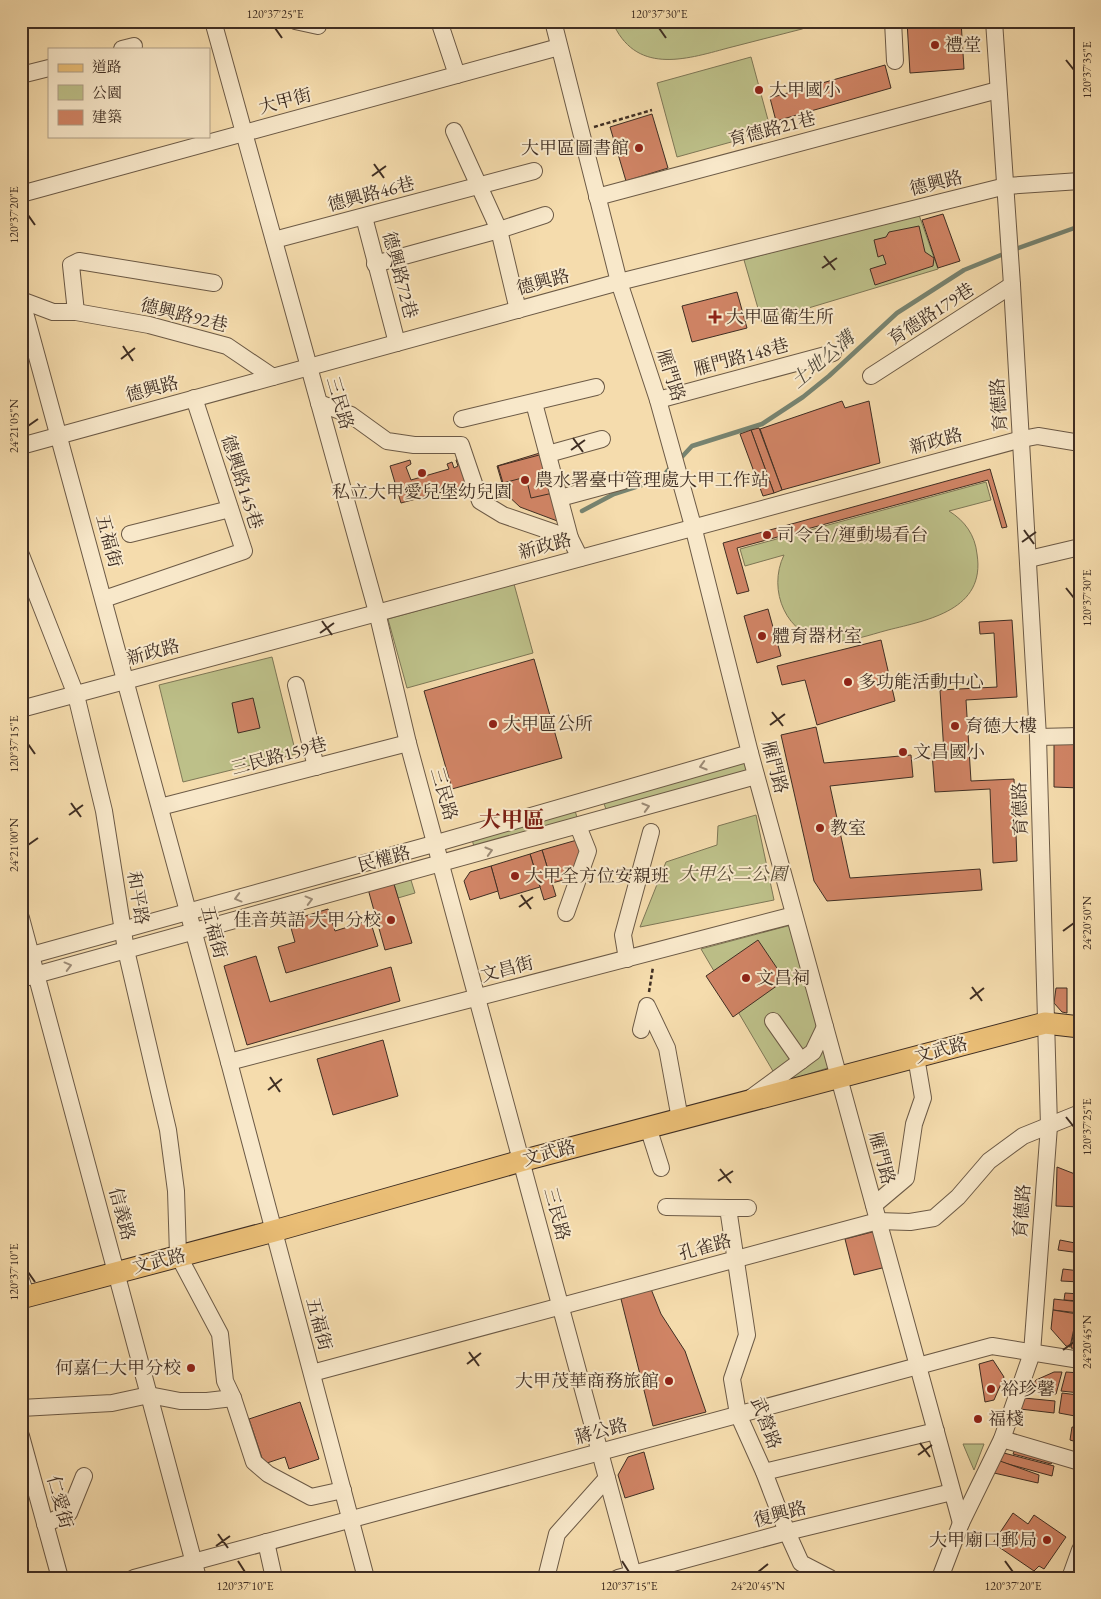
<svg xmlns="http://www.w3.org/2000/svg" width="1101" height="1599" viewBox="0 0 1101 1599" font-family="'EB Garamond','Noto Serif TC',serif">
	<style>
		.green { fill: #bdc089; stroke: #7e7756 }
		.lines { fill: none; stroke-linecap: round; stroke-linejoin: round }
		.stream { stroke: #778370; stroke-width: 4.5 }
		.building { fill: #d08465; stroke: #3f2e23 }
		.minor-casing { stroke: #6c5a46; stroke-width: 18 }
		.major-casing { stroke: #3f2e23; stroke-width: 23 }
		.path { stroke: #3f2e23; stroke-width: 2.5; stroke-dasharray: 4 2.5; stroke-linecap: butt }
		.minor { stroke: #f8e8ca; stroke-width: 16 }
		.major { stroke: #eabe76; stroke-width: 21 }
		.oneway { stroke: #9c8b76 }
		.ticks { fill: none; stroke: #3f2e23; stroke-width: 2 }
		.poi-dot { fill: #8f2418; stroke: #f8e8ca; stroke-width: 2 }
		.labels { text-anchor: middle; stroke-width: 4; stroke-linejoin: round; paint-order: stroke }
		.poi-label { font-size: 18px; fill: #3f2e23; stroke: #f8e8ca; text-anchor: start }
		.street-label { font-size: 18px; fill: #3f2e23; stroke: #f8e8ca }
		.park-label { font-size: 18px; font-style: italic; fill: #584b37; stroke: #f8e8ca }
		.water-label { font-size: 19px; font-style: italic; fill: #524a3d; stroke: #f8e8ca }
		.district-label { font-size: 22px; font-weight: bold; fill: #7a1f14; stroke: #f8e8ca }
		.neatline { fill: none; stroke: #3f2e23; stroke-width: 2 }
		.ticks-label { font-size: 12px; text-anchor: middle; fill: #3f2e23 }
	</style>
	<rect width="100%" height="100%" fill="#f5dcad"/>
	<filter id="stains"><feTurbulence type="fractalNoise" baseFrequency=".004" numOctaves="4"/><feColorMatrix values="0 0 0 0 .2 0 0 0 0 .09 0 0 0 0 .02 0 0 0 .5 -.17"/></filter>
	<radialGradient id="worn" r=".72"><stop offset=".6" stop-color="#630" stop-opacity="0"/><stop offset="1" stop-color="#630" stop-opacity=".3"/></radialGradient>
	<g class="green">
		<path d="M612,21H821L802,29C777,35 753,42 728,48C684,60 635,75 612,21Z"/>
		<path d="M751,57L771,131L677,157L657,83Z"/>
		<path d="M918,212L938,269L762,322L744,260Z"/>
		<path d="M986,482L991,500L949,511C965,521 975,535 977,554C986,610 928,620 888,630C869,635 848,643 828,641C786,637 767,590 784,555L745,566L740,549Z"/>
		<path d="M514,584L533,653L407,688L388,619Z"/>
		<path d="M272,657L296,754L183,782L159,685Z"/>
		<path d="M744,758L748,772L607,812L602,798Z"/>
		<path d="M574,807L578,821L475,850L471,836Z"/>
		<path d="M756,815L774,900L640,927L666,862L717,845L718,826Z"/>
		<path d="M410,877L415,893L398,898L393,881Z"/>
		<path d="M795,924L834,1066L780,1083L701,949Z"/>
		<path d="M963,1444H984L974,1470Z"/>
	</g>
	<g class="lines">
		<g class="stream">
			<path d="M1013,250L1080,226"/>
			<path d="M679,460L692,446L762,424L803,397L829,376L897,313L964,270L1006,253"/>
			<path d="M582,511L614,494L660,479L671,467"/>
		</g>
	</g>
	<g class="building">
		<path d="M907,21H961L964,69L910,73Z"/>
		<path d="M885,65L891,88L776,121L770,98Z"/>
		<path d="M652,114L668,168L626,181L610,127Z"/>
		<path d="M943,214L960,261L938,268L922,220Z"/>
		<path d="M919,226L925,252L934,258L933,266L875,285L870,269L886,264L883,255L878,257L874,240L886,237L889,232Z"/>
		<path d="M737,292L747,328L692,342L682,306Z"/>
		<path d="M842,401L845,408L869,401L880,463L782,490L760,429Z"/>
		<path d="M759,428L782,490L774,493L751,430Z"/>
		<path d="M751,430L774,493L763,496L740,434Z"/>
		<path d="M543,452L560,522L520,507L505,493L497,466Z"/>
		<path d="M543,454L553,493L531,498L526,477L503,483L498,466Z"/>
		<path d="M463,457L472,484L401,503L390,466L410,460L411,464L406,467L411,480L449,469L447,464L452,462L454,468L458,466L456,460Z"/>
		<path d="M990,469L1007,527L1002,528L988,480L737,548L749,591L737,594L723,543Z"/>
		<path d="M768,609L781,656L757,663L744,616Z"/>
		<path d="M1012,620L1017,697L966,700L971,781L1014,779L1017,861L993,863L990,789L935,792L932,753H944L940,690L997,687L994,633L980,634L979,622Z"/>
		<path d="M881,640L895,701L817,725L805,680L782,685L777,666Z"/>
		<path d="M534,659L562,758L452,789L424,691Z"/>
		<path d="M253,698L260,728L238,733L232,703Z"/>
		<path d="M816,727L824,763L911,755L913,777L830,786L850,878L980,869L982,890L827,901L814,881L781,735Z"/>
		<path d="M1054,740H1080V788L1054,787Z"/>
		<path d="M577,840L580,852L571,878L552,883L542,850Z"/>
		<path d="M542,850L556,896L544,900L530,854Z"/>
		<path d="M530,854L540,887L500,899L491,866Z"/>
		<path d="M491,866L498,891L470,900L464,881L470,872Z"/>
		<path d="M393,881L412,943L385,950L368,889Z"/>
		<path d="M328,909L335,931L370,920L378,946L286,973L278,947L295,942L289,921Z"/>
		<path d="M758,940L785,980L733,1017L706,976Z"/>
		<path d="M256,956L270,1002L391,967L400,1001L247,1045L224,966Z"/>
		<path d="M1056,988H1067V1013L1062,1012L1054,1003Z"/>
		<path d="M383,1040L398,1096L333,1115L317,1059Z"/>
		<path d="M1057,1167L1080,1176V1207L1056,1206Z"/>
		<path d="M876,1231L886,1267L854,1275L845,1239Z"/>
		<path d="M1060,1240L1080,1244V1253L1058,1250Z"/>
		<path d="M1063,1269L1080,1271V1282L1061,1281Z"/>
		<path d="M651,1289L661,1314L685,1351L706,1412L653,1426L621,1299Z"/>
		<path d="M1065,1293L1080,1294V1301L1064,1300Z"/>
		<path d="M1054,1299L1080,1302L1079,1313L1053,1310Z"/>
		<path d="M1053,1310L1077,1314L1070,1347L1066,1346L1051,1329Z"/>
		<path d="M1073,1335L1080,1336V1349L1071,1348Z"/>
		<path d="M993,1360L1004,1377L994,1400L985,1402L979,1364Z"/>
		<path d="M1054,1372H1062L1056,1394L1029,1391L1036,1380Z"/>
		<path d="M1066,1372L1080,1373V1393L1061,1391Z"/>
		<path d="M1062,1393L1078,1395L1075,1416L1059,1413Z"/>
		<path d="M1024,1398L1055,1401L1054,1413L1020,1409Z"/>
		<path d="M300,1402L319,1459L289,1469L285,1457L264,1464L249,1419Z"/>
		<path d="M1072,1427L1080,1428V1443L1070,1440Z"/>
		<path d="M1016,1447L1055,1458L1051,1464L1013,1454Z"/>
		<path d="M644,1452L654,1489L625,1498L618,1475L628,1457Z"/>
		<path d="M1000,1452L1054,1466L1052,1476L997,1461Z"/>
		<path d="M1000,1461L1039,1475L1038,1483L994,1473Z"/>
		<path d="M1013,1513L1028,1524L1034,1515L1066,1537L1044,1569L1039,1566L1034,1571L993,1543Z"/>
	</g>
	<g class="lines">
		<g class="minor-casing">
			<g id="minor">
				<path d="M213,21L377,612L408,743L634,1578"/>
				<path d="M295,21L318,26L319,21"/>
				<path d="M439,21L457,75"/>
				<path d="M553,21L619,282L658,400L693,526L750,753L961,1523"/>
				<path d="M893,21L895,61"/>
				<path d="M122,49L134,46"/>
				<path d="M21,75L49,68"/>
				<path d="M454,131L499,230L518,310"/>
				<path d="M21,194L559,47"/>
				<path d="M597,197L998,90"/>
				<path d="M364,217L397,343"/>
				<path d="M274,240L534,171"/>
				<path d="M375,264L499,230L545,215"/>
				<path d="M21,298L229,1062L366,1578"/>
				<path d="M21,300L53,312H76L149,325L227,346L273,377"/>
				<path d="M76,312L71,265L79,261L214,283"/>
				<path d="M871,376L1012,285"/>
				<path d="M658,400L833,353"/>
				<path d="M319,403L351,415L387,441L414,445H461L480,501L503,515L570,538L580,558"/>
				<path d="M534,403L570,538"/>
				<path d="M462,419L596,387"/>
				<path d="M21,446L619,282L1006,186L1080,181"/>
				<path d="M548,454L602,439"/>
				<path d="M560,498L623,481"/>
				<path d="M130,534L230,509"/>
				<path d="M21,555L76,695L104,811L126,950L168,1130L176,1191L178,1255L220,1334L225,1381L233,1398L254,1462L268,1474L311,1497L343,1490"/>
				<path d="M1029,559L1080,547"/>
				<path d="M104,599L244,551L194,398"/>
				<path d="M296,685L316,767"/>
				<path d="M21,709L1022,439L1038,436L1080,443"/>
				<path d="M1038,737L1080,736"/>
				<path d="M160,807L408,743"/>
				<path d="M566,913L588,851L578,826"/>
				<path d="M21,918L198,1578"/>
				<path d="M21,958L437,843L750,753"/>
				<path d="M627,959L623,935L651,832"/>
				<path d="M21,979L756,776"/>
				<path d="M773,1021L801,1061"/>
				<path d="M641,1030L647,1006L667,1048L680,1119"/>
				<path d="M229,1062L794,915"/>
				<path d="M752,1097L813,1052L825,1027"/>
				<path d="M648,1127L661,1168"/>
				<path d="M874,1205L906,1178L914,1124L923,1098L916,1057"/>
				<path d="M666,1207L728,1208L747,1335L732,1379L738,1414L764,1472L787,1532L801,1563L830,1578"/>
				<path d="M728,1208H748"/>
				<path d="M21,1280L27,1297"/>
				<path d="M312,1373L878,1221L910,1222L934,1218L958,1197L989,1161L1023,1136L1080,1113"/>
				<path d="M21,1408L112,1403L149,1395L180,1401H207L233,1398"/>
				<path d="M21,1436L60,1578"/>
				<path d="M1002,1439L1080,1462"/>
				<path d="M764,1472L936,1431"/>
				<path d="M45,1524L69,1513L84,1476"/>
				<path d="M266,1542L274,1578"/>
				<path d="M134,1578L992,1346L1080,1360"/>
				<path d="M546,1578L557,1534L607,1478"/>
				<path d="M618,1578L787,1532L952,1492"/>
				<path d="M940,1578L961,1523L1002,1439L1032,1353L1049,1126L1038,737L1012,285L994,21"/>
				<path d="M1070,1578L1080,1550"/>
			</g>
		</g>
		<g class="major-casing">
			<path id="major" d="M21,1298L274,1231L521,1161L1045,1023L1080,1027"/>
		</g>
		<g class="path">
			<path d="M594,127L652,110"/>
			<path d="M649,992L653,967"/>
		</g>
		<use href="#minor" class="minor"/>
		<use href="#major" class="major"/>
	</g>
	<defs><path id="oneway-chevron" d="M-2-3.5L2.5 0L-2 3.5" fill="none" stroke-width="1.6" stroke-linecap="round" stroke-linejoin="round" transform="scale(1.25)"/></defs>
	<g class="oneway">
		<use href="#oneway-chevron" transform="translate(703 766) rotate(164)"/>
		<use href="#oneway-chevron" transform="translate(646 807) rotate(-16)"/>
		<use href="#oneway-chevron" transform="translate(489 851) rotate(-16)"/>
		<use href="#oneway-chevron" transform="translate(238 898) rotate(165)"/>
		<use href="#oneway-chevron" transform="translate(309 900) rotate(-15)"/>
		<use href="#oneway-chevron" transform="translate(68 966) rotate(-15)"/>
	</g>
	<path class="ticks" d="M275,28L282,38M659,28L666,38M1066,60L1074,70M374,164L384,178M372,176L386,166M28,215L35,225M824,256L835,270M822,268L837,258M123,346L133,361M121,359L135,348M28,426L38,419M573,438L583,452M571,450L585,440M1024,530L1034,544M1022,542L1036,532M1066,588L1074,598M322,621L332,635M320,633L334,623M772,712L783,726M770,725L785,714M28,744L35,754M71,803L81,817M69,815L83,805M28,845L38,838M521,895L531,909M519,907L533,897M1063,931L1074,923M972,987L982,1001M970,999L984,988M270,1077L280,1092M268,1090L282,1079M1066,1117L1074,1127M720,1169L731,1183M718,1181L733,1171M28,1272L35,1282M1063,1350L1074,1342M469,1352L479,1366M467,1364L481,1353M920,1443L930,1457M918,1455L932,1445M218,1534L228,1548M216,1546L230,1536M238,1561L245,1572M622,1561L629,1572M1005,1561L1013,1572M758,1572L768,1564"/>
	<g class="poi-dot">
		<circle cx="935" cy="45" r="5"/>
		<circle cx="759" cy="90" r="5"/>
		<circle cx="639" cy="148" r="5"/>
		<path d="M712.5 309.5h5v5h5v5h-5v5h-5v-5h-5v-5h5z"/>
		<circle cx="422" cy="473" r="5"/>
		<circle cx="525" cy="480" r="5"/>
		<circle cx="767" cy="535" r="5"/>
		<circle cx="762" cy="636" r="5"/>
		<circle cx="848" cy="682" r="5"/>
		<circle cx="493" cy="724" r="5"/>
		<circle cx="955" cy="726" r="5"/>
		<circle cx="903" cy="752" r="5"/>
		<circle cx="820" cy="828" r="5"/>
		<circle cx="515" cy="876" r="5"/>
		<circle cx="391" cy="920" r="5"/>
		<circle cx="746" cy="978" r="5"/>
		<circle cx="191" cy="1368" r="5"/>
		<circle cx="669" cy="1381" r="5"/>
		<circle cx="991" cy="1389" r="5"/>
		<circle cx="978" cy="1419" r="5"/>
		<circle cx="1047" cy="1540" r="5"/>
	</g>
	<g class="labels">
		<g class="poi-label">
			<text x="945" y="51">禮堂</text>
			<text x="769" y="96">大甲國小</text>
			<text x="629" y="154" text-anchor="end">大甲區圖書館</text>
			<text x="726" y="323">大甲區衛生所</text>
			<text x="535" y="486">農水署臺中管理處大甲工作站</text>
			<text x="422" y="498" text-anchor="middle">私立大甲愛兒堡幼兒園</text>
			<text x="777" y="541">司令台/運動場看台</text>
			<text x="772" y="642">體育器材室</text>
			<text x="858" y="688">多功能活動中心</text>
			<text x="503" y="730">大甲區公所</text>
			<text x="965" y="732">育德大樓</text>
			<text x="913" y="758">文昌國小</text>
			<text x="830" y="834">教室</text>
			<text x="525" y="882">大甲全方位安親班</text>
			<text x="381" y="926" text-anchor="end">佳音英語 大甲分校</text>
			<text x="756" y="984">文昌祠</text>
			<text x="181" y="1374" text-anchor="end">何嘉仁大甲分校</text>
			<text x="659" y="1387" text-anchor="end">大甲茂華商務旅館</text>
			<text x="1001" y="1395">裕珍馨</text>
			<text x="988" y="1425">福棧</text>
			<text x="1037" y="1546" text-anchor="end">大甲廟口郵局</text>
		</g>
		<g class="street-label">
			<text transform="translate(285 101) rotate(-15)" y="6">大甲街</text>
			<text transform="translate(772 129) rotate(-15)" y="6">育德路21巷</text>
			<text transform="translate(936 183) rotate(-14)" y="6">德興路</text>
			<text transform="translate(371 194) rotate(-15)" y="6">德興路46巷</text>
			<text transform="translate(400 275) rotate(75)" y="6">德興路72巷</text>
			<text transform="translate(543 282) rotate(-15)" y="6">德興路</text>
			<text transform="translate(931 314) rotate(-33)" y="6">育德路179巷</text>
			<text transform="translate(184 315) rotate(14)" y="6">德興路92巷</text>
			<text transform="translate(741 357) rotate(-15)" y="6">雁門路148巷</text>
			<text transform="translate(671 375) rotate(72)" y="6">雁門路</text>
			<text transform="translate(152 389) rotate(-15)" y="6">德興路</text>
			<text transform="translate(340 403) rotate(74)" y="6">三民路</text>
			<text transform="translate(999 405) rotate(-94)" y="6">育德路</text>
			<text transform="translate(936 441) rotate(-15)" y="6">新政路</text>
			<text transform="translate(242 482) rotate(72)" y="6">德興路145巷</text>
			<text transform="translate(109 541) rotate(75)" y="6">五福街</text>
			<text transform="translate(545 546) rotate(-15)" y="6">新政路</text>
			<text transform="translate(153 652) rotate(-15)" y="6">新政路</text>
			<text transform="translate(279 756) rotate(-15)" y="6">三民路159巷</text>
			<text transform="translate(775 767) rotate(75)" y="6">雁門路</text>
			<text transform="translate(444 794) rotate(74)" y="6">三民路</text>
			<text transform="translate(1020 809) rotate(-92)" y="6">育德路</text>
			<text transform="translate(384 859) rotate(-15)" y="6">民權路</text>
			<text transform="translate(138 898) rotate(81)" y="6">和平路</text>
			<text transform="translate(214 932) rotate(75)" y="6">五福街</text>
			<text transform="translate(507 969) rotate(-15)" y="6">文昌街</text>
			<text transform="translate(941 1050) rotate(-15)" y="6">文武路</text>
			<text transform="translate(549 1153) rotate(-15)" y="6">文武路</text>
			<text transform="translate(882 1158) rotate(75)" y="6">雁門路</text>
			<text transform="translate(1022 1211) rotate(-86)" y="6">育德路</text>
			<text transform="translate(122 1214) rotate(75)" y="6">信義路</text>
			<text transform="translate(557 1214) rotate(75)" y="6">三民路</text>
			<text transform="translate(705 1247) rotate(-15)" y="6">孔雀路</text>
			<text transform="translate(159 1261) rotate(-14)" y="6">文武路</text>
			<text transform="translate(319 1324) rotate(75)" y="6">五福街</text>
			<text transform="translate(766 1423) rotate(69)" y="6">武營路</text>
			<text transform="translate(601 1431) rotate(-15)" y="6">蔣公路</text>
			<text transform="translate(60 1502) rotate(75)" y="6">仁愛街</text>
			<text transform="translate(780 1514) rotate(-15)" y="6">復興路</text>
		</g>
		<g class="park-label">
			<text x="733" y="880">大甲公二公園</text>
		</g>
		<g class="water-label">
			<text transform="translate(822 359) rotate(-40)" y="7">土地公溝</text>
		</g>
		<g class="district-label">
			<text x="512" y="827">大甲區</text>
		</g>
	</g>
	<rect width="1101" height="1599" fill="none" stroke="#f5dcad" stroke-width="55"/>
	<rect x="48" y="48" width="162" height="90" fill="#f8e8ca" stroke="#ae9e87"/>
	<rect x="58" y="64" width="25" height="8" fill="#eabe76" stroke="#ae9e87"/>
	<text x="92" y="72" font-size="15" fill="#3f2e23">道路</text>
	<rect x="58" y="85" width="25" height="15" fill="#bdc089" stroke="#ae9e87"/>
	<text x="92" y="98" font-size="15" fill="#3f2e23">公園</text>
	<rect x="58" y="110" width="25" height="15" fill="#d08465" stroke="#ae9e87"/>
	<text x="92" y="122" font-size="15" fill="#3f2e23">建築</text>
	<rect x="28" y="28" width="1046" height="1544" class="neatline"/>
	<g class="ticks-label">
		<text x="275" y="18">120°37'25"E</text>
		<text x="659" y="18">120°37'30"E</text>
		<text transform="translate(1087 70) rotate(-90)" y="4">120°37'35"E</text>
		<text transform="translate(14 215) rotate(-90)" y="4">120°37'20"E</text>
		<text transform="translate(14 426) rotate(-90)" y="4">24°21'05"N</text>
		<text transform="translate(1087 598) rotate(-90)" y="4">120°37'30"E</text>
		<text transform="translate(14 744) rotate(-90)" y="4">120°37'15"E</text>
		<text transform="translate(14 845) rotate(-90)" y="4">24°21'00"N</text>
		<text transform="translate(1087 923) rotate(-90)" y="4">24°20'50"N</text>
		<text transform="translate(1087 1127) rotate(-90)" y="4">120°37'25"E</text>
		<text transform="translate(14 1272) rotate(-90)" y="4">120°37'10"E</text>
		<text transform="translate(1087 1342) rotate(-90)" y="4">24°20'45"N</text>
		<text x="245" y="1590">120°37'10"E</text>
		<text x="629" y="1590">120°37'15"E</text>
		<text x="758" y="1590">24°20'45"N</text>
		<text x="1013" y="1590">120°37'20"E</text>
	</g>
	<rect width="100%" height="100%" filter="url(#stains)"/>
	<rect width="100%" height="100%" fill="url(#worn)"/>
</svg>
